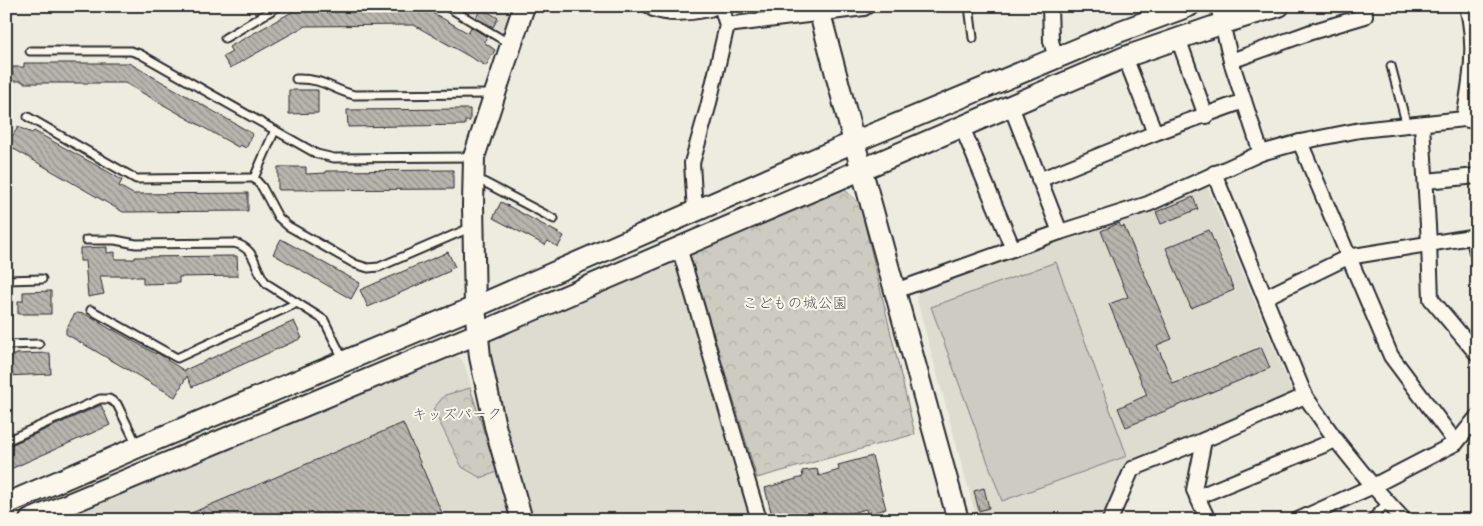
<svg xmlns="http://www.w3.org/2000/svg" width="1483" height="526" viewBox="0 0 1483 526" font-family="'Balsamiq Sans','Klee One',sans-serif">
	<style>
		.built { fill: #dedbd1 }
		.grass { fill: #cecbc2; stroke: #7c7b76 }
		.forest { fill: url(#forest-crowns); stroke: #7c7b76 }
		.building { fill: url(#building-back-hatch); stroke: #2b2b2b }
		.lines { fill: none; stroke-linecap: round; stroke-linejoin: round }
		.lane-casing { stroke: #2b2b2b; stroke-width: 11 }
		.street-casing { stroke: #2b2b2b; stroke-width: 18 }
		.secondary-casing { stroke: #2b2b2b; stroke-width: 24 }
		.lane { stroke: #fbf7ec; stroke-width: 7 }
		.street { stroke: #fbf7ec; stroke-width: 14 }
		.secondary { stroke: #fbf7ec; stroke-width: 20 }
		.labels { text-anchor: middle; stroke-width: 4; stroke-linejoin: round; paint-order: stroke }
		.park-label { font-size: 15px; fill: #545351; stroke: #fbf7ec }
	</style>
	<defs>
		<pattern id="forest-crowns" width="20" height="18" patternUnits="userSpaceOnUse" patternTransform="scale(1.25)"><rect width="20" height="18" fill="#cecbc2"/><path d="M2 6a3 3 0 1 1 6 0M12 15a3 3 0 1 1 6 0" fill="none" stroke="#b1aea7"/></pattern>
		<pattern id="building-back-hatch" width="6" height="6" patternUnits="userSpaceOnUse" patternTransform="scale(1.25)"><rect width="6" height="6" fill="#b8b5ae"/><path d="M-1 5l2 2M0 0l6 6M5-1l2 2" fill="none" stroke="#96938e"/></pattern>
	</defs>
	<rect width="100%" height="100%" fill="#eeebe0"/>
	<filter id="ink" filterUnits="userSpaceOnUse"><feTurbulence type="fractalNoise" baseFrequency=".02" numOctaves="2"/><feDisplacementMap in="SourceGraphic" scale="10" xChannelSelector="R" yChannelSelector="G"/><feConvolveMatrix kernelMatrix="1 2 1 2 8 2 1 2 1" color-interpolation-filters="sRGB"/></filter>
	<g filter="url(#ink)">
		<g class="built">
			<path d="M456,6H512L503,32Z"/>
			<path d="M1207,186L1293,394L1128,465L1104,520H977L916,297L919,291L1148,211Z"/>
			<path d="M671,262H675L750,520H532L499,404L490,358V341Z"/>
			<path d="M448,355L459,357L464,363L513,520H61Z"/>
		</g>
		<path class="grass" d="M1056,262L1127,456L1002,501L931,307Z"/>
		<g class="forest">
			<path d="M843,188L860,204L915,434L757,478L689,252Z"/>
			<path d="M470,388L497,472L481,478L462,467L433,409L445,395Z"/>
		</g>
		<g class="building">
			<path d="M421,6L468,33L471,27L487,37L484,42L495,50L486,66L414,25L305,26L230,68L223,57L232,52L229,47L301,7Z"/>
			<path d="M481,8L498,18L493,27L476,18Z"/>
			<path d="M24,63H129L248,131L253,135L246,148L240,145L238,147L125,83H23V81H13L12,67H24Z"/>
			<path d="M289,90H318V113L289,114Z"/>
			<path d="M463,109H470V121H465V125L348,127L347,110Z"/>
			<path d="M18,127L32,133L34,131L105,170L122,180L119,186L133,194L248,193V211L123,212L7,145Z"/>
			<path d="M278,167H306V174L326,173V171L453,170V189L278,190Z"/>
			<path d="M1193,197L1198,209L1161,224L1156,212Z"/>
			<path d="M501,202L564,236L558,247L548,241L545,245L493,218Z"/>
			<path d="M1119,223L1121,227L1124,226L1172,339L1157,345L1173,384L1261,347L1270,368L1126,427L1118,408L1147,395L1109,304L1128,297L1101,231Z"/>
			<path d="M1209,230L1234,290L1191,308L1166,248Z"/>
			<path d="M281,239L360,283L351,299L273,254Z"/>
			<path d="M107,247V253L115,252V259H135V257L237,256L238,276L179,277V283L143,284V277H135V276H100L104,294L88,297L85,261H80V248Z"/>
			<path d="M448,252L455,267L449,269L450,271L368,307L360,290Z"/>
			<path d="M51,291V314H18V301H23V292Z"/>
			<path d="M77,313L85,314L112,330V329L156,354V352L168,359L167,360L185,371V370L294,321L302,338L192,387L187,376L175,397L66,334V329L74,315Z"/>
			<path d="M50,353L51,374L6,376V356H15V354Z"/>
			<path d="M101,405L110,425L6,471V447Z"/>
			<path d="M403,423L445,520H175Z"/>
			<path d="M872,456L886,509L867,514L866,509L827,520H773L765,488L803,477L802,471L817,469L819,476L839,470L838,465Z"/>
			<path d="M984,488L989,508L979,511L974,491Z"/>
		</g>
		<g class="lines">
			<g class="lane-casing">
				<g id="lane">
					<path d="M446,6L510,44"/>
					<path d="M969,6L973,38"/>
					<path d="M225,38L279,6"/>
					<path d="M30,51H131L140,54L317,154L334,158L472,157"/>
					<path d="M1391,66L1407,126"/>
					<path d="M296,79C324,78 330,89 354,95L492,94"/>
					<path d="M28,117L136,179L254,178"/>
					<path d="M275,130L254,178L262,187L278,217L288,226L355,264L368,268L379,267L472,227"/>
					<path d="M476,178L554,219"/>
					<path d="M86,240H115L136,244L234,243C258,249 253,269 267,284L324,320L343,359"/>
					<path d="M6,280L42,279"/>
					<path d="M91,310L177,358L297,303"/>
					<path d="M6,345L39,344"/>
					<path d="M6,441L100,399H109L117,404L137,445"/>
					<path d="M1370,520L1388,502"/>
				</g>
			</g>
			<g class="street-casing">
				<g id="street">
					<path d="M1050,6L1051,41L1056,58"/>
					<path d="M1218,6L1231,61L1261,153"/>
					<path d="M727,25L864,8L867,6"/>
					<path d="M1178,38L1206,116"/>
					<path d="M1125,57L1155,133"/>
					<path d="M1231,61L1311,32L1365,16L1364,6"/>
					<path d="M1011,106L1060,232"/>
					<path d="M1464,119C1471,79 1477,46 1467,6"/>
					<path d="M1422,124L1429,243L1431,299L1477,354"/>
					<path d="M962,127L1013,249"/>
					<path d="M1300,142L1391,356L1456,443"/>
					<path d="M1214,173L1305,396L1336,440L1373,486L1404,520"/>
					<path d="M1039,180L1155,133L1244,101"/>
					<path d="M1426,181L1477,176"/>
					<path d="M695,212L692,163L708,107L727,25L721,6"/>
					<path d="M1473,236L1477,252"/>
					<path d="M679,247L759,520"/>
					<path d="M895,291L1060,232L1148,204L1261,153L1300,142L1360,130L1464,119L1477,122"/>
					<path d="M1266,297L1348,257L1477,236"/>
					<path d="M1204,440L1194,490L1208,520"/>
					<path d="M1197,497L1336,440"/>
					<path d="M1110,520L1132,469L1204,440L1305,396"/>
					<path d="M1298,520L1373,486L1456,443L1477,417"/>
				</g>
			</g>
			<g class="secondary-casing">
				<g id="secondary">
					<path d="M654,6C672,13 692,9 710,6"/>
					<path d="M818,6L854,142L958,520"/>
					<path d="M6,504L138,447L475,307L854,142L1121,31L1189,6"/>
					<path d="M30,520L477,334L1125,57L1221,24L1279,6"/>
					<path d="M522,520L495,426L480,357L475,307L473,205L474,157L524,6"/>
				</g>
			</g>
			<use href="#lane" class="lane"/>
			<use href="#street" class="street"/>
			<use href="#secondary" class="secondary"/>
		</g>
	</g>
	<g class="labels">
		<g class="park-label">
			<text x="795" y="308">こどもの城公園</text>
			<text x="457" y="419">キッズパーク</text>
		</g>
	</g>
	<rect width="1483" height="526" fill="none" stroke="#fbf7ec" stroke-width="25"/>
	<rect x="12" y="12" width="1458" height="501" fill="none" stroke="#2b2b2b" stroke-width="2" filter="url(#ink)"/>
</svg>
